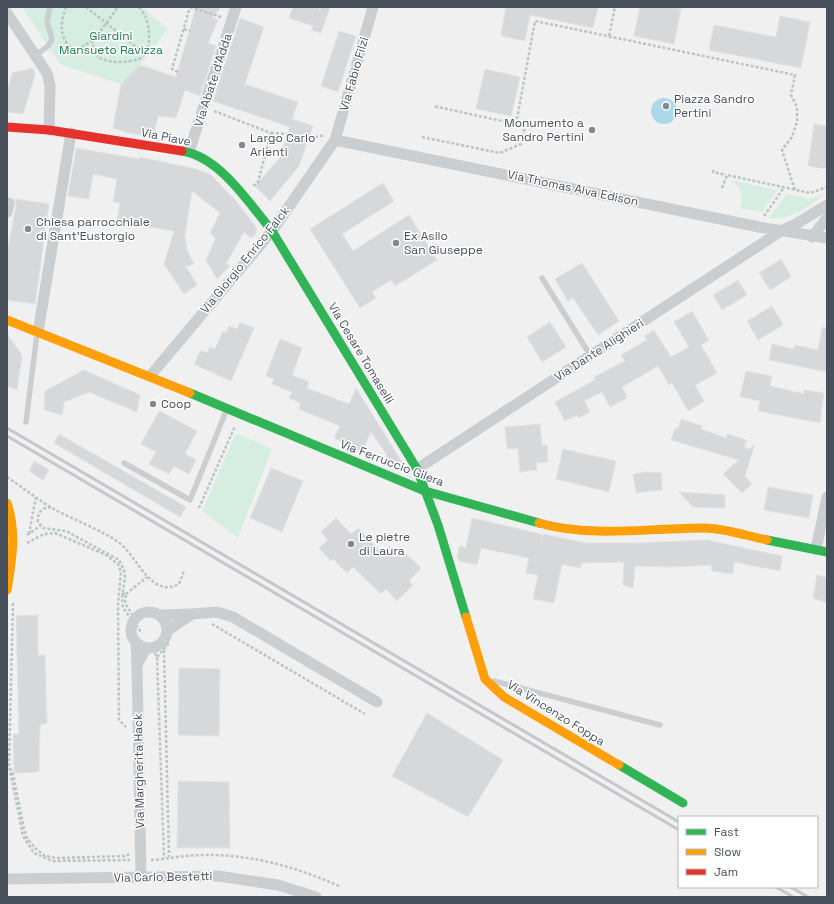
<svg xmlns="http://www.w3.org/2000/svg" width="834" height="904" viewBox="0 0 834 904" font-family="'Space Grotesk',sans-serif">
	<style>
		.green { fill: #d5eee1 }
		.water { fill: #abd8ea }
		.building { fill: #d7d8da; stroke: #e1e2e3 }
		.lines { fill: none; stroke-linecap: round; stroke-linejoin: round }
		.path { stroke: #b9c5c2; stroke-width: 2.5; stroke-dasharray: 3 2; stroke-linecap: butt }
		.lane { stroke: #cbced1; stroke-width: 5.5 }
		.street { stroke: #cbced1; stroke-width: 11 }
		.fast { stroke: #30b455; stroke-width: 9 }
		.slow { stroke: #ff9f0a; stroke-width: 9 }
		.jam { stroke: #e5322d; stroke-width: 9 }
		.rail { stroke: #c6c7ca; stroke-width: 3 }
		.poi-dot { fill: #82888f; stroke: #fff; stroke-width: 1.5 }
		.labels { text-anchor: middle; stroke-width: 3; stroke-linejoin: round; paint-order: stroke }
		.park-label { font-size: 12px; fill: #1b7a53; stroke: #fff }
		.street-label { font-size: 12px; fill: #47505b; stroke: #fff }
		.poi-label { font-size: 12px; fill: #47505b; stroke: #fff; text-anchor: start }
	</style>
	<rect width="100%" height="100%" fill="#f0f0f0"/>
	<g class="green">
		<path d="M22,7H141L168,29L140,65L121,84L61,65Z"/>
		<path d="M731,180L777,190L762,212L740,208C744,195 742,189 731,180Z"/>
		<path d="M787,194L809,199L825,194C809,207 790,221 769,218Z"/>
		<path d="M236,433L272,449L238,538L202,511Z"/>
	</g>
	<circle class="water" cx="664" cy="111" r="13"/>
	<g class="building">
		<path d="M196,7H221L212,18L218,20L208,43L216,46L200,96L185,90L176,118L158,116L153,137L129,133L113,128L121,84L140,65L176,77Z"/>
		<path d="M293,7H320L319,12L320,7H330L321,33L312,30L313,26L289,18Z"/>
		<path d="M506,7H598L593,28L530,15L525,41L501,36Z"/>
		<path d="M640,7H671L681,9L674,44L634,36Z"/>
		<path d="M780,16L810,22L801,68L709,50L714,25L776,37Z"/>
		<path d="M240,18L264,27L245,84L298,102L292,119L313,126L299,166L270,201L255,186L279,159L290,127L213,101Z"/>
		<path d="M339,31L356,36L338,92L321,86Z"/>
		<path d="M33,68L35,75L23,114L7,112V93L12,73Z"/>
		<path d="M485,69L520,77L511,116L476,109Z"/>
		<path d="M814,124L827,126V169L808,166Z"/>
		<path d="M76,148L139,159L140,157L196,169L210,174L236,201L256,227V234L251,238L244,232L226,264L230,266L217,279L206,260L216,238L210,233L220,213L192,191L185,235L187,250L194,264L186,267L197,285L184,294L164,264L174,231L117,222L120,203L113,202L117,179L93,174L89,199L68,196Z"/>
		<path d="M383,183L394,201L342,234L353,251L409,215L437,260L395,286L391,280L372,292L376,298L360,308L310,229Z"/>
		<path d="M15,199L49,204L35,304L7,300V254L16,205Z"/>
		<path d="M781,259L791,277L770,290L759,273Z"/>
		<path d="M582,263L619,321L598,335L573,298L568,301L555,279Z"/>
		<path d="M738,280L747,295L722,310L713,295Z"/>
		<path d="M772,306L783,325L758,340L747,321Z"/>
		<path d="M692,311L709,340L701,345L717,373L695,385L704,401L688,411L672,383L669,385L658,366L622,387L627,398L610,407L602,392L584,401L590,412L578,418L577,415L565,421L555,402L595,380L594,377L625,361L621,355L647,340L644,336L654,330L671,357L689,347L674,322Z"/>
		<path d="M240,322L254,328L231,381L194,364L201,350L207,353L210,347L215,349L223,331L226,333L229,326L237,329Z"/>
		<path d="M550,322L566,347L542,362L527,337Z"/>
		<path d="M822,327L827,328V372L769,360L772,344L794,349L795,345L818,350Z"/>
		<path d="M7,334L22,355L17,390L7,386Z"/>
		<path d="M280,339L302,348L292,375L309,382L307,388L349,404L356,388L403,464L400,468L383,461L387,455L371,432L362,451L334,438L340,426L299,409L301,403L289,398L292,392L272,384L274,379L266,376Z"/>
		<path d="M84,370L140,395L137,412L89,392L64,402L62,415L44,410L45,391Z"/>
		<path d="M746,371L772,376L770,386L804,394V390L824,393L820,423L758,411L760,401L740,397Z"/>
		<path d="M159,411L197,431L185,454L196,460L189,474L174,466L169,474L149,464L156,452L141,444Z"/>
		<path d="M681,419L702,426L701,429L726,438L727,434L747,440L744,447L750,449L755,444L745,476L752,484L742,493L723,474L739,460L671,440L675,428L678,429Z"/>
		<path d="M540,424L542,446L547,445L548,462L536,463L537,470L520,472L518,448L507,449L505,427Z"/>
		<path d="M59,434L186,507L180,517L54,443Z"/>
		<path d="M563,449L616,461L609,492L556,479Z"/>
		<path d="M34,461L49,470L43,480L29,471Z"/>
		<path d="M271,468L303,481L282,532L250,518Z"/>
		<path d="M646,472L661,473L662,490L636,493L633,474Z"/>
		<path d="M768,487L813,495L809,518L764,510Z"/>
		<path d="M679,492L725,495V508L693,507Z"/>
		<path d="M336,518L351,534L358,528L382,553L389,546L402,558L406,554L421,568L409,581L413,585L397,601L386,589L381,594L353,567L347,573L333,559L331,561L319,548L328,540L321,532Z"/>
		<path d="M472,518L541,534L542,541L543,534L586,543H635L707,540L782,556L780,571L734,562L733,574L712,571L711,565L671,567L635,566L633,588L623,585L624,562L582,563L580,568L562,564L554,603L533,599L538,575L526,573L529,558L481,548L477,565L459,561L457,556L460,546L466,548Z"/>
		<path d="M817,575L827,577V603L813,598Z"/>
		<path d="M38,615V655H45L47,723L40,725L39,772L14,773L13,734H19L16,616Z"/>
		<path d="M179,668L220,669L219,736L178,735Z"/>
		<path d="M427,713L503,760L468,817L392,776Z"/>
		<path d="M178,781L229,782L230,848H177Z"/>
	</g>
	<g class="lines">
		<g class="path">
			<path d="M66,7C60,21 59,40 73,49C93,48 107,21 118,7"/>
			<path d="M86,7L145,54"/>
			<path d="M190,7L221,17"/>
			<path d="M184,29L190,31"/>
			<path d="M609,36L615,7"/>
			<path d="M92,40L95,54C105,65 128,63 141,58C154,47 150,18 139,7"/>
			<path d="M178,72L172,69L190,7"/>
			<path d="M214,111L271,133L258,182L252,187"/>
			<path d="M516,124L535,21L795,75L791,95L797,107V122L792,137L782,150L795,190"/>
			<path d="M271,133L287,134"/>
			<path d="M315,137L325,135"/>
			<path d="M422,137L500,153L521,144L525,126L433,106"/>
			<path d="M714,170L713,172L726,175"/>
			<path d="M722,188L727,175L810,193L827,187"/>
			<path d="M764,216L783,189"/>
			<path d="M7,477C22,487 37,499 52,508C73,520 98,528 118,542C138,556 150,599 179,584L184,571"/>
			<path d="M51,507C42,508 37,512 38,522L43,528L66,531L119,560L124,570L125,577L122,598L123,608L141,632"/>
			<path d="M199,508L235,426"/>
			<path d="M29,534L36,497"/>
			<path d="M27,535L40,526"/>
			<path d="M27,543L44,534L55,533L106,555L118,564L121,572L118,604L119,720L126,727"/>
			<path d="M122,594H126L125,603L133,616"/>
			<path d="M126,594L147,577"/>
			<path d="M13,603L9,765L23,836L34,853L52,861L130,860"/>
			<path d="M212,624L365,714"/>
			<path d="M164,650L169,857"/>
			<path d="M155,653L157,657L164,858"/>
			<path d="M157,657L170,642"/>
			<path d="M10,768L13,774L24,829L27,838L35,848L45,856L57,858L126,856L129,854"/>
			<path d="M151,860C168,859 185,855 203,855C251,854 297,867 341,887"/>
		</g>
		<g class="lane">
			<path d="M36,55L48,46L52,39L47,22L50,7"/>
			<path d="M542,278L590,355"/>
			<path d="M26,422L37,334"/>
			<path d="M124,463L190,500L227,409"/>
			<path d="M494,681L660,725"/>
		</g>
		<g class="street">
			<path d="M7,13L47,73L50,86L49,130"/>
			<path d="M335,140L759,227L827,238"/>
			<path d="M189,152L236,7"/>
			<path d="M7,212L9,203"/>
			<path d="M812,237L827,218"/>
			<path d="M38,332L71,133"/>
			<path d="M150,376L272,231L335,140L373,7"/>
			<path d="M417,469L781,231L796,224L827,205"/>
			<path d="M816,549L827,497"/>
			<circle cx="149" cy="630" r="18"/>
			<path d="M192,614L217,612L233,617L377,702"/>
			<path d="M159,615L192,614L167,631"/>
			<path d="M136,643L137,665L146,648"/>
			<path d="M137,665L141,877"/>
			<path d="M7,879L218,876L278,885L316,897"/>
		</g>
		<g class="fast">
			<path d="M182,151C220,157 249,203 272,231L417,469L438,525L466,617"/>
			<path d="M190,393L425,491L539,523"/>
			<path d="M767,540L827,552"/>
			<path d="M619,765L683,803"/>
		</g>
		<g class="slow">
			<path d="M7,320L190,393"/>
			<path d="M7,503C17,532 12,560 7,590"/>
			<path d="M539,523C592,538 649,528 704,528C724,528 747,536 767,540"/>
			<path d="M466,617L485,679L504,697L619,765"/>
		</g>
		<path class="jam" d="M7,127L49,130L182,151"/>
		<g class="rail">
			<path d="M7,428L679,822"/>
			<path d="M7,436L679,830"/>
			<path d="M776,887L793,897"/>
			<path d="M790,887L808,897"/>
		</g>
	</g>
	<g class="poi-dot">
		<circle cx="666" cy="106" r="4"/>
		<circle cx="592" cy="130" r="4"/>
		<circle cx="242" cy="145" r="4"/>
		<circle cx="28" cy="229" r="4"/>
		<circle cx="396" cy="243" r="4"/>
		<circle cx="153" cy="404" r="4"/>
		<circle cx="351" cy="544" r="4"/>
	</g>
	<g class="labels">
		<g class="park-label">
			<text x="111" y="40">Giardini<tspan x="111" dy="14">Mansueto Ravizza</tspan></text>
		</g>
		<g class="street-label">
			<text transform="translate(354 74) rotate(-74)" y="4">Via Fabio Filzi</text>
			<text transform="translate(213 80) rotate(-72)" y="4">Via Abate d'Adda</text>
			<text transform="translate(166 137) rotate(11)" y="4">Via Piave</text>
			<text transform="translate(573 188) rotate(12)" y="4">Via Thomas Alva Edison</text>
			<text transform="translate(245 260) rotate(-51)" y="4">Via Giorgio Enrico Falck</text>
			<text transform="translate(599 350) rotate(-33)" y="4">Via Dante Alighieri</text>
			<text transform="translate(361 353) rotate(59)" y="4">Via Cesare Tomaselli</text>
			<text transform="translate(392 463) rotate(21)" y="4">Via Ferruccio Gilera</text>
			<text transform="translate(556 713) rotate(32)" y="4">Via Vincenzo Foppa</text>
			<text transform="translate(139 771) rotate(-91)" y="4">Via Margherita Hack</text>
			<text transform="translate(163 877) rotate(-1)" y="4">Via Carlo Bestetti</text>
		</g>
		<g class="poi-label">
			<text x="674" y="103">Piazza Sandro<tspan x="674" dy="14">Pertini</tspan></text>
			<text x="584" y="127" text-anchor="end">Monumento a<tspan x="584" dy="14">Sandro Pertini</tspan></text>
			<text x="250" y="142">Largo Carlo<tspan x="250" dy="14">Arienti</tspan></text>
			<text x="36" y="226">Chiesa parrocchiale<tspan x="36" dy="14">di Sant'Eustorgio</tspan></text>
			<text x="404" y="240">Ex Asilo<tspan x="404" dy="14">San Giuseppe</tspan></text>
			<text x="161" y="408">Coop</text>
			<text x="359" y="541">Le pietre<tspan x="359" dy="14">di Laura</tspan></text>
		</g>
	</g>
	<rect width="834" height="904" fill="none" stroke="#47505b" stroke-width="16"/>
	<rect x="678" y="816" width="140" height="72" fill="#ffffff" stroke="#b5b9bd"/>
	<rect x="686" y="829" width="20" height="6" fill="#30b455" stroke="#b5b9bd"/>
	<text x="714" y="836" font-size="12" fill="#47505b">Fast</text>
	<rect x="686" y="849" width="20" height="6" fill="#ff9f0a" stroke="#b5b9bd"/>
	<text x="714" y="856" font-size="12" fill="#47505b">Slow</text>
	<rect x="686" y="869" width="20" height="6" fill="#e5322d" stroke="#b5b9bd"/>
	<text x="714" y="876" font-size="12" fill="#47505b">Jam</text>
</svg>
